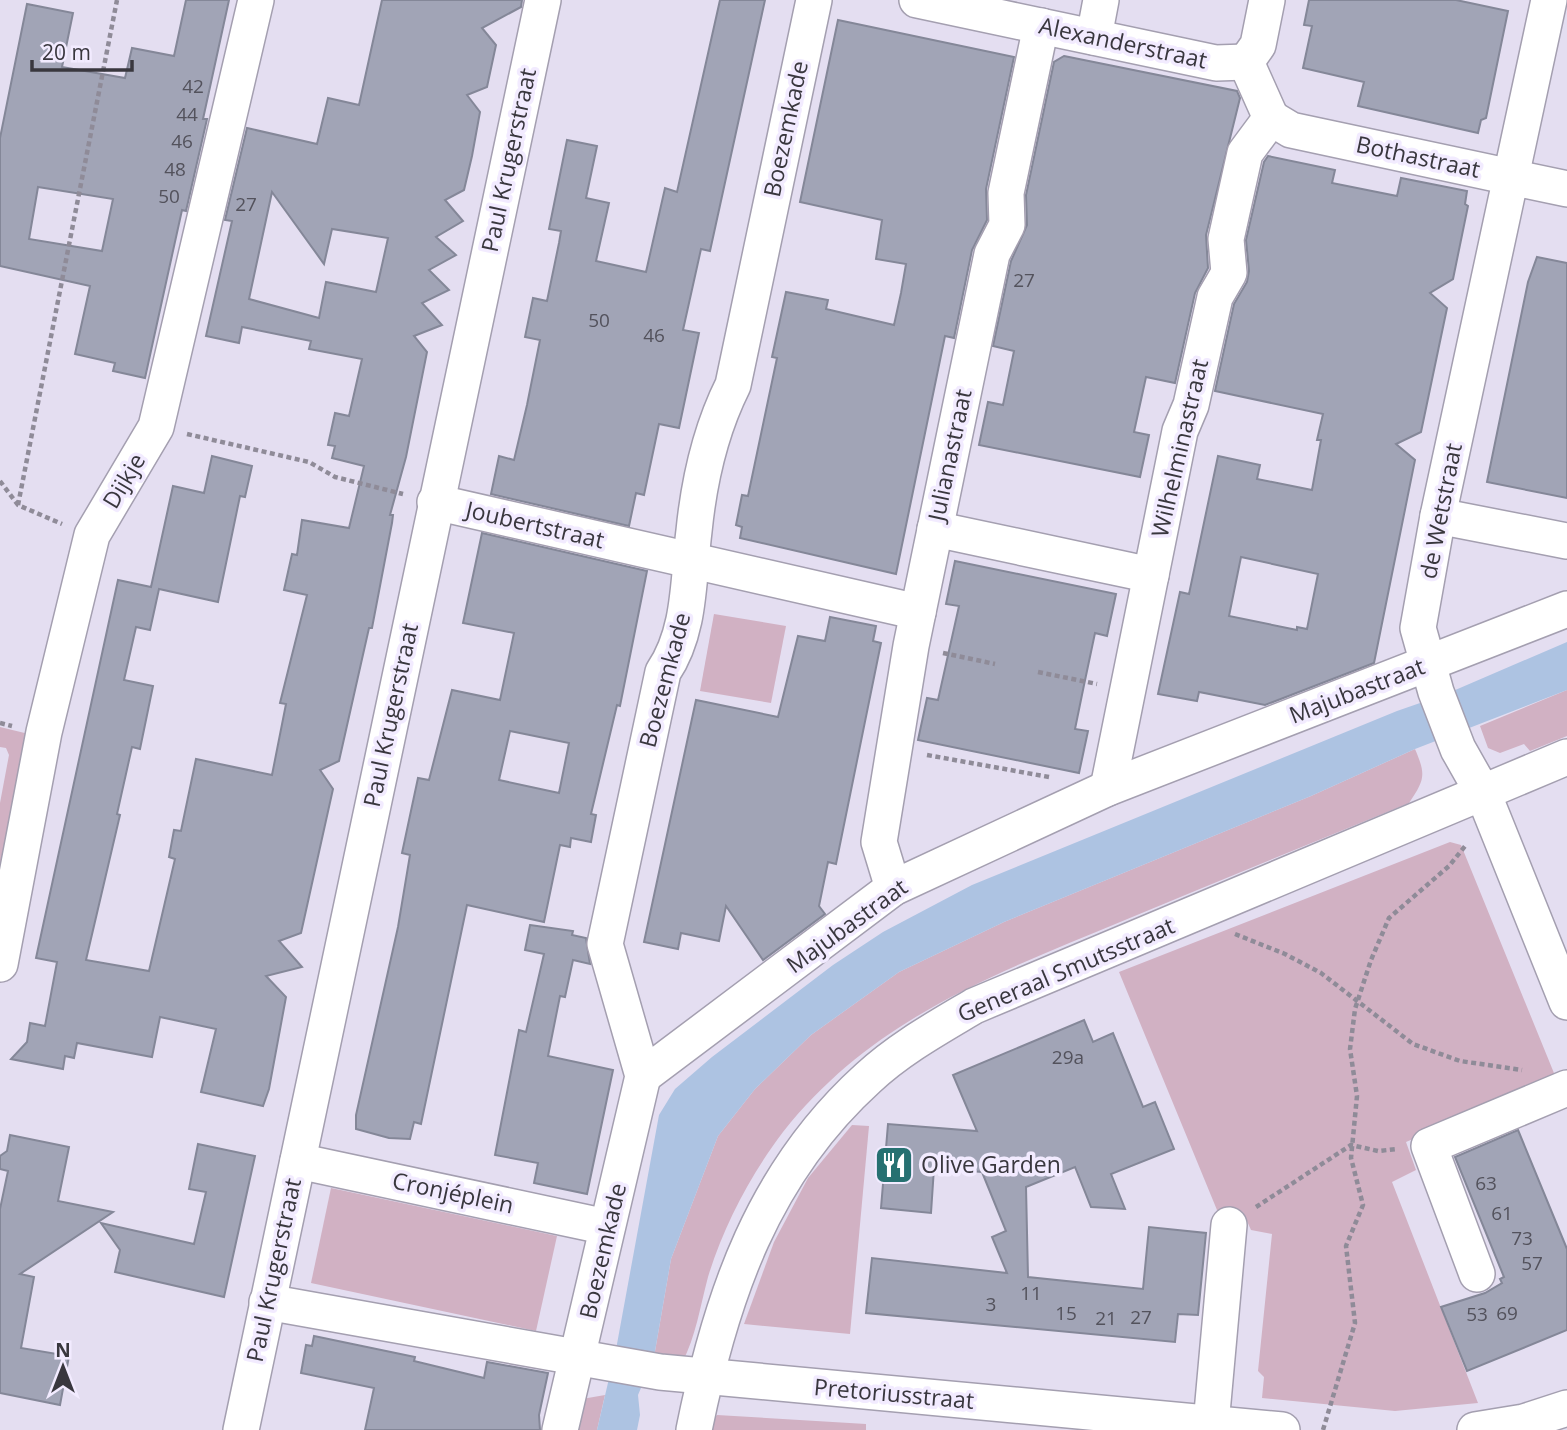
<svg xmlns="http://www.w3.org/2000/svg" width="1567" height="1430" viewBox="0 0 1567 1430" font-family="'Open Sans',sans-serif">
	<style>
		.green { fill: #d1b1c3 }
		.water { fill: #adc3e2 }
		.building { fill: #a1a4b6; stroke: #848798; stroke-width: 2; fill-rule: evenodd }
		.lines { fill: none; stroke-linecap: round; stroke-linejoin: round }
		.street-casing { stroke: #a49fb0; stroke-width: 38 }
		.path { stroke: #8f8b98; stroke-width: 4.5; stroke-dasharray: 5 3.5; stroke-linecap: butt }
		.street { stroke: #fff; stroke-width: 35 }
		.labels { text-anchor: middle; stroke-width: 7; stroke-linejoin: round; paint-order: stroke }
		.number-label { font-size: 19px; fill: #53525c }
		.street-label { font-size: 23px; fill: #39373e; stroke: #f2ebff }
		.poi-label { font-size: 23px; fill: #39373e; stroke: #f2ebff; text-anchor: start }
	</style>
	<rect width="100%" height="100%" fill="#e4def1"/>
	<g class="green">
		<path d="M714,614L786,626L771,703L700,691Z"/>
		<path d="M1567,690V736L1530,751L1524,744L1500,753L1488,748L1480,726Z"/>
		<path d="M0,727L37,736L24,750L0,866V803L9,755L6,748L0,747Z"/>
		<path d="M1415,749C1426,775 1425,779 1409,803C1315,842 1220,880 1125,920C996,974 874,1017 783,1132C751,1174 723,1227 708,1277C700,1307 696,1336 682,1363L654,1357L671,1259L718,1136L755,1089L811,1035L899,972L1004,922L1311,796Z"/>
		<path d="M1450,842L1461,845L1556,1078L1406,1142L1416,1170L1392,1182L1478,1403L1395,1411L1262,1398L1264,1377L1258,1371L1272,1234L1251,1230L1243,1212L1217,1210L1119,972Z"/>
		<path d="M852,1125L869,1126L850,1334L744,1324L774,1242L808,1178Z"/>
		<path d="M331,1188L557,1236L536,1331L311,1283Z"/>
		<path d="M605,1395L597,1430H575L582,1399Z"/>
		<path d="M717,1415L866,1424V1430H705Z"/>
	</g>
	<path class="water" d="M1567,642V690L1415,749L1311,796L1004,922L899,972L811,1035L755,1089L718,1136L671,1259L654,1357L638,1395L640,1415L637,1430H597L617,1344L659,1115L675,1089L712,1057L833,965L883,932L972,885L1397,711L1446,694Z"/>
	<g class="building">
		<path d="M186,0H229L203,119H207L186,211L182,210L145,378L113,371L115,363L75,354L90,286L0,266V138L27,4L73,13L62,67L125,78L132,48L174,56ZM38,187L113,199L102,251L29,239Z"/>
		<path d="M382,0H522L521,7L482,28L496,45L487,87L467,95L480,112L472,156L464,190L445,200L463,221L436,237L456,255L429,270L449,290L422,303L442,325L414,336L427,352L406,457L390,515H393L392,523L372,628H369L339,761L320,770L333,789L301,933L279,941L302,967L266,976L286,997L269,1089L263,1106L201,1092L216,1029L160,1017L152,1057L77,1043L74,1058L65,1056L63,1069L11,1059L27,1042L30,1023L45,1026L57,962L36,958L118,580L151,587L173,486L204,493L212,456L252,466L245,497L240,496L218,602L159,589L150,630L136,627L124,680L153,686L140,749L132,747L117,814L120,815L86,960L149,971L175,859L169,857L174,830L181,831L196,759L272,775L286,704L280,703L307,595L284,590L292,554L297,555L302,520L349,528L364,466L332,458L335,446L328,445L335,413L349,416L362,359L309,349L311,341L242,327L239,343L206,336L232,221L225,220L247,128L317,144L328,98L359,105ZM272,192L324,264L332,229L388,238L376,292L326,282L319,318L249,299Z"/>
		<path d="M720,0H765L710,251L701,249L683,330L699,333L679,428L659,424L644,495L636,493L629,526L491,494L499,456L514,460L527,405L540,340L525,337L533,298L547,301L559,243L561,231L549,229L567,140L597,146L586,198L609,203L596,261L646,272L665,188L677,192Z"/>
		<path d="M1309,0H1456L1508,11L1486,118L1481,120L1478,133L1358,106L1364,82L1303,68L1312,26L1304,25Z"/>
		<path d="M838,20L1014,57L986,189L987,220L972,250L954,338L945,336L896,574L740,538L742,527L736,525L742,495L748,496L777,358L772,357L786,292L828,300L826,309L894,325L901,293L906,264L876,259L882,220L800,202Z"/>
		<path d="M1064,56L1237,91L1240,98L1206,235L1208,268L1195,293L1175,383L1146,377L1134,432L1149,435L1140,477L979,445L988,402L1003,405L1014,351L993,346L1011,261L1027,225L1026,195L1054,62Z"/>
		<path d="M1268,156L1335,170L1332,183L1397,196L1401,178L1467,191L1465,204L1468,206L1453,279L1430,293L1447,308L1421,432L1396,444L1415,460L1374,663L1265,705L1199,692L1197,701L1158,694L1180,592L1189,594L1218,456L1260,465L1257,479L1312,490L1321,440H1317L1323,414L1215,391L1234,304L1247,282L1249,271L1246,240L1264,162ZM1241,557L1318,574L1307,629L1297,627V630L1229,616Z"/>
		<path d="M1537,257L1567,263V498L1487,482L1528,282Z"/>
		<path d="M482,533L647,571L620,706L617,705L591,814L596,815L591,842L571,838L570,847L560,845L544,922L467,905L421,1124L414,1122L410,1139L389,1138L356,1129V1115L398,927L410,855L402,853L418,778L429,780L452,690L500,700L514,633L463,623ZM510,731L569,743L559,793L499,780Z"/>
		<path d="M955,561L1116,594L1107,636L1095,633L1084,685L1075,729L1088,731L1079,773L918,740L927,698L938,700L959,606L946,604Z"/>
		<path d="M830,617L876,626L873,641L881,643L836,864L828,862L819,906L825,914L763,960L726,906L719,941L681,933L678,949L644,942L696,700L778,717L798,636L825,641Z"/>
		<path d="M530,925L573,931L572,935L586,938L590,964L573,960L565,997L560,996L548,1056L613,1070L587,1194L534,1183L538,1163L495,1155L519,1030L526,1032L544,954L525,950Z"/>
		<path d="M1084,1020L1093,1042L1113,1033L1143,1107L1155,1102L1174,1149L1111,1174L1125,1209L1091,1207L1075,1167L1026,1187L1028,1277L1143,1289L1149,1227L1206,1233L1198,1315L1178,1314L1175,1342L866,1313L872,1258L1007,1273L992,1237L1006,1231L982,1172L934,1168L931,1213L881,1208L888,1124L977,1131L953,1075Z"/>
		<path d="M1518,1130L1567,1249V1330L1467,1371L1441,1307L1485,1293L1502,1283L1500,1279L1504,1277L1455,1157Z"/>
		<path d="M10,1135L69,1147L58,1201L113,1212L20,1274L34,1277L21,1348L69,1356L60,1405L0,1393V1209L8,1171L0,1169V1156L7,1151Z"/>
		<path d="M198,1144L255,1156L224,1297L115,1272L120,1250L101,1223L194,1244L206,1192L189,1189Z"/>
		<path d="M314,1336L415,1357L414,1361L484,1378L487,1362L548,1373L539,1415L540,1430H365L374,1388L301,1373L306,1345L312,1346Z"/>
	</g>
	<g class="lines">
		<g class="street-casing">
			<g id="street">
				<path d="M917,0L1216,63L1246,62"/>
				<path d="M1549,0L1438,516L1418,628L1436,692L1458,749L1483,793L1567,1002"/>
				<path d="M1094,37L1101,0"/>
				<path d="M1246,62L1258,45L1267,0"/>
				<path d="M1246,62L1271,118"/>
				<path d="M1271,118L1291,130L1567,189"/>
				<path d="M435,502L918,612"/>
				<path d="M1438,516L1567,541"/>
				<path d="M935,529L1151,575"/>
				<path d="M1108,788L1180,431L1191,405L1215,297L1229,273L1226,239L1245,153L1271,118"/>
				<path d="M893,888L879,842L911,646L992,254L1007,225L1006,193L1041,26"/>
				<path d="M0,964L44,732L92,535L156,427L256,0"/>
				<path d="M643,1076L893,888L1108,788L1567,609"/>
				<path d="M298,1161L607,1227"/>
				<path d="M1477,1274L1429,1146L1567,1088"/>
				<path d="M267,1302L660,1372L1282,1430"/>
				<path d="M1211,1424L1229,1225"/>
				<path d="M241,1430L543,0"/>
				<path d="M560,1430L643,1076L605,944L663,672C691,631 688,578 694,531C699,481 711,429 733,385L814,0"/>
				<path d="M694,1430C721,1296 763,1173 868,1078C899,1049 937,1028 974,1006L1567,757"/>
				<path d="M1475,1430L1524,1422L1567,1408"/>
			</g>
		</g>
		<g class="path">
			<path d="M187,434L309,462L335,477L403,494"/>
			<path d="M0,481L18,505L62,524"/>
			<path d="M18,505L117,0"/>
			<path d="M943,653L995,664"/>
			<path d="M1038,672L1097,684"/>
			<path d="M0,723L12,726"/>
			<path d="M927,755L1049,777"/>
			<path d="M1235,934L1285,954L1321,973L1413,1044L1460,1061L1522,1070"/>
			<path d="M1256,1207L1351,1145L1378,1151L1397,1149"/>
			<path d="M1323,1430L1355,1323L1346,1246L1363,1205L1351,1158L1357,1096L1350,1049L1355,1009L1371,960L1389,918L1449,866L1466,845"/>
		</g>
		<use href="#street" class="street"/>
	</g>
	<defs>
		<g id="restaurant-square" transform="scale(2.0125)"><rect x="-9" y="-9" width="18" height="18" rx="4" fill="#267171" stroke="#f2ebff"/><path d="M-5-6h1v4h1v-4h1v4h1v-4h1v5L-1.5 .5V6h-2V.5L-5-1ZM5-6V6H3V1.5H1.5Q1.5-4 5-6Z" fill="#fff"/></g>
	</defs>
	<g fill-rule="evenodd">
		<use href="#restaurant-square" x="894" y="1165"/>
	</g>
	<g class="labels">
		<g class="number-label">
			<text x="193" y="93">42</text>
			<text x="187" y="121">44</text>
			<text x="182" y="148">46</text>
			<text x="175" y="176">48</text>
			<text x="169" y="203">50</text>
			<text x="246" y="211">27</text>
			<text x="1024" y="287">27</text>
			<text x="599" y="327">50</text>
			<text x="654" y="342">46</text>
			<text x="1068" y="1064">29a</text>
			<text x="1486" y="1190">63</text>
			<text x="1502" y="1220">61</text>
			<text x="1522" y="1245">73</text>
			<text x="1532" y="1270">57</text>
			<text x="1031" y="1300">11</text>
			<text x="991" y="1311">3</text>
			<text x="1066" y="1320">15</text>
			<text x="1507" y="1320">69</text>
			<text x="1477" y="1321">53</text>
			<text x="1141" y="1324">27</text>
			<text x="1106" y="1325">21</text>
		</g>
		<g class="street-label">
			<text transform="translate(1123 43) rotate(12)" y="8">Alexanderstraat</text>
			<text transform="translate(786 129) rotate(-78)" y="8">Boezemkade</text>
			<text transform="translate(1418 157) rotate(12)" y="8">Bothastraat</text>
			<text transform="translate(509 160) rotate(-78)" y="8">Paul Krugerstraat</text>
			<text transform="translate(1180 448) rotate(-77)" y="8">Wilhelminastraat</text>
			<text transform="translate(950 455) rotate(-78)" y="8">Julianastraat</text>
			<text transform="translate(124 481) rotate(-59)" y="8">Dijkje</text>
			<text transform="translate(1441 511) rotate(-79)" y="8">de Wetstraat</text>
			<text transform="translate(535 525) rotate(13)" y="8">Joubertstraat</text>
			<text transform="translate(665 680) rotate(-75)" y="8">Boezemkade</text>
			<text transform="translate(1357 691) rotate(-21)" y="8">Majubastraat</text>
			<text transform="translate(391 715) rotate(-78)" y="8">Paul Krugerstraat</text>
			<text transform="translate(847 926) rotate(-36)" y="8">Majubastraat</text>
			<text transform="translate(1066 970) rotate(-23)" y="8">Generaal Smutsstraat</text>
			<text transform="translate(453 1193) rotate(12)" y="8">Cronjéplein</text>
			<text transform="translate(603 1251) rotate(-77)" y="8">Boezemkade</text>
			<text transform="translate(274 1270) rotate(-78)" y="8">Paul Krugerstraat</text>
			<text transform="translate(894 1394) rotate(5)" y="8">Pretoriusstraat</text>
		</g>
		<g class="poi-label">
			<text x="921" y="1173">Olive Garden</text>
		</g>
	</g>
	<g transform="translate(63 1367)" stroke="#f2ebff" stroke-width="5" paint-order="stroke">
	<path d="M0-5L12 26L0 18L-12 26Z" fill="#39373e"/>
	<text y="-10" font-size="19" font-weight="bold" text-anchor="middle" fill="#39373e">N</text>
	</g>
	<path d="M32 60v10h100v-10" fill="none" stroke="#39373e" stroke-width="3.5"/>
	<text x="42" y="60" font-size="21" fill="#39373e" stroke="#f2ebff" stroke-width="5" paint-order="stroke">20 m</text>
</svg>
